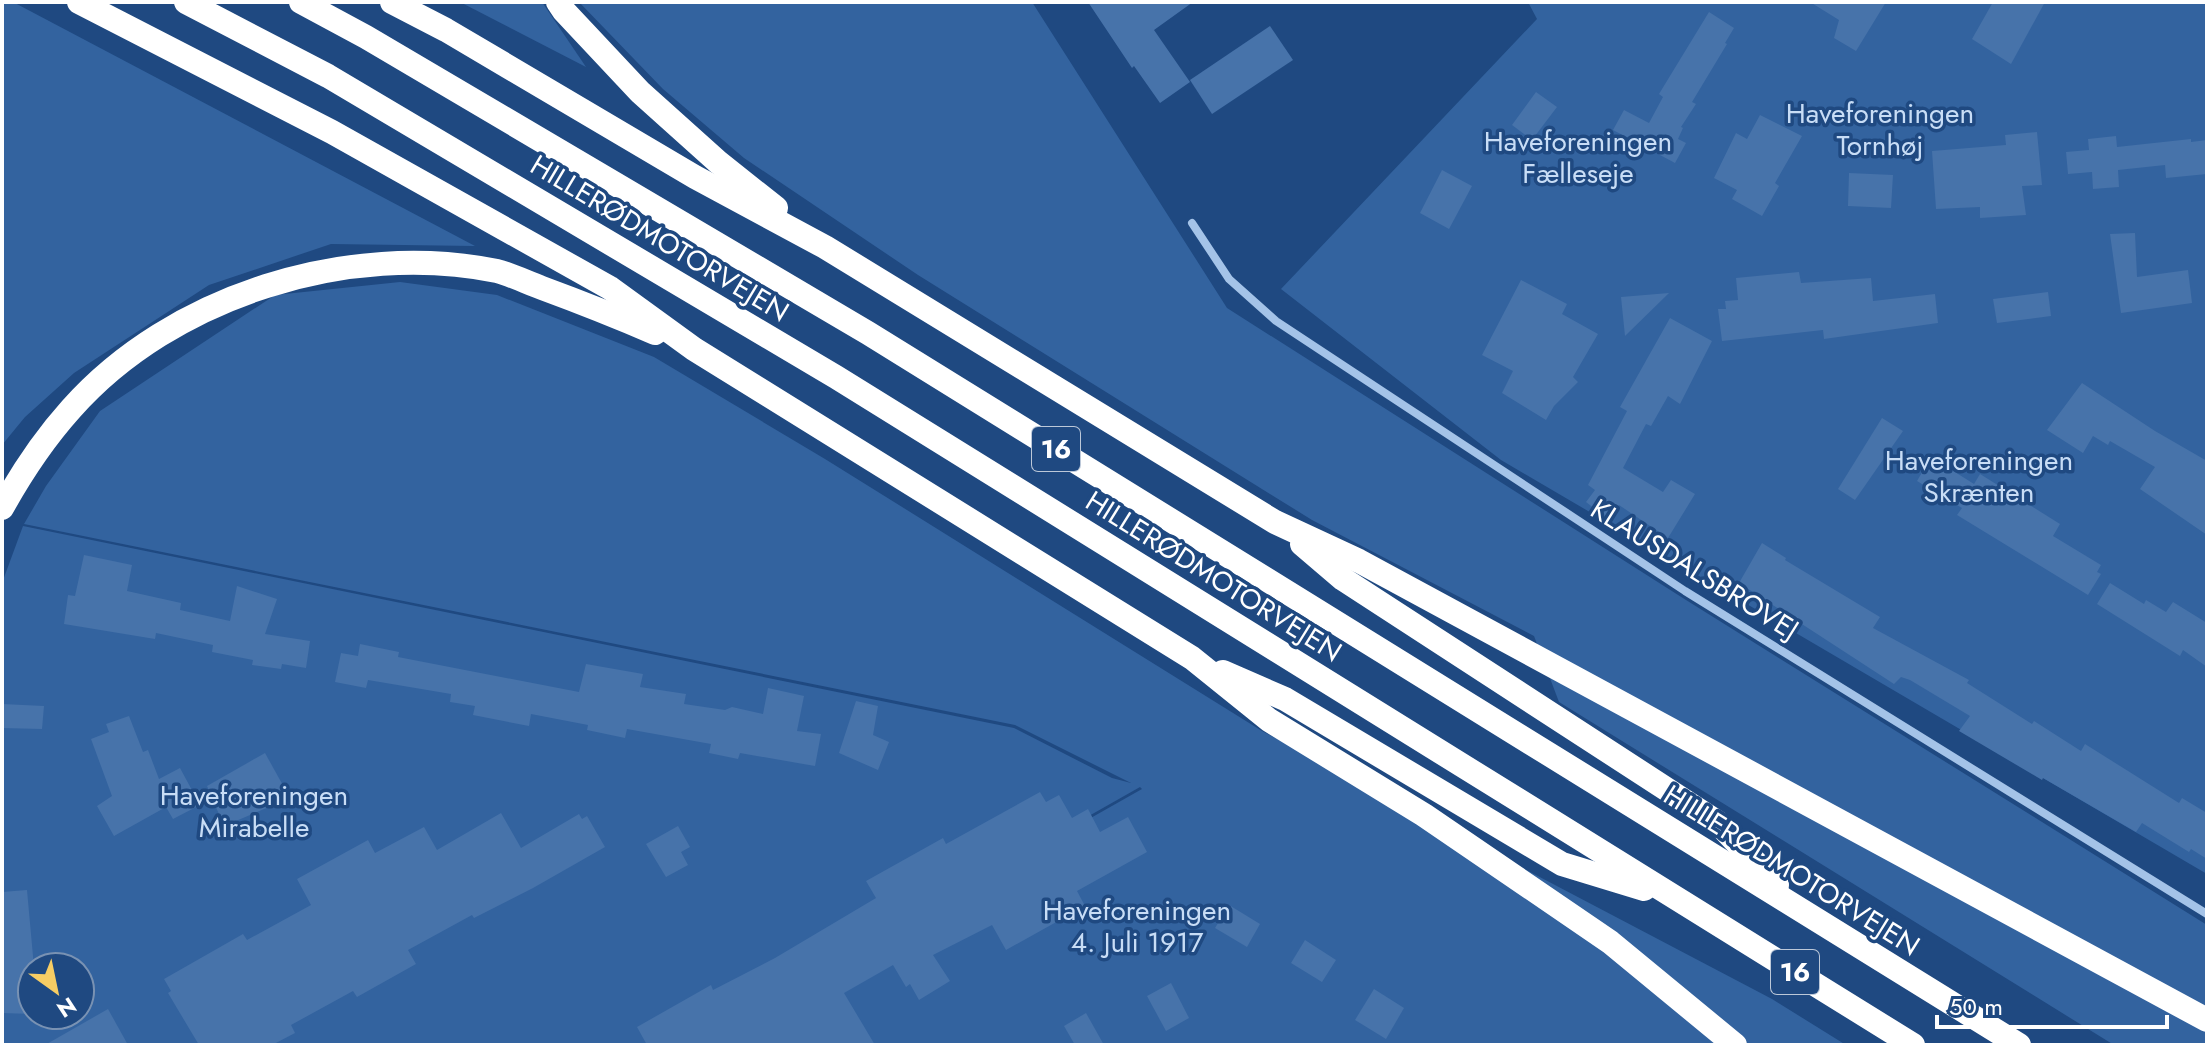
<svg xmlns="http://www.w3.org/2000/svg" width="2209" height="1047" viewBox="0 0 2209 1047" font-family="Jost,sans-serif">
	<style>
		.green { fill: #33639f; fill-rule: evenodd }
		.building { fill: #4773aa }
		.lines { fill: none; stroke-linecap: round; stroke-linejoin: round }
		.street { stroke: #a4c3e8; stroke-width: 8 }
		.highway { stroke: #fff; stroke-width: 24 }
		.labels { text-anchor: middle; stroke-width: 7; stroke-linejoin: round; paint-order: stroke }
		.shield { fill: #1f4981; stroke: #bcc8d9; stroke-width: 2 }
		.shield-label { font-size: 26px; font-weight: bold; fill: #fff }
		.park-label { font-size: 28px; fill: #c8ddf6; stroke: #1f4981 }
		.street-label { font-size: 28px; fill: #fff; stroke: #1f4981 }
	</style>
	<rect width="100%" height="100%" fill="#1f4981"/>
	<g class="green">
		<path d="M2,2H13L475,246L331,244L209,285L74,373L25,417L2,445Z"/>
		<path d="M460,2H542L586,67Z"/>
		<path d="M579,2H1032L1227,308L1686,600L2207,925V1045H2114L1559,702L1534,636L1312,520L918,275L744,158L663,89Z"/>
		<path d="M1528,2H2207V874L1501,460L1281,289L1537,19Z"/>
		<path d="M400,282L497,295L654,357L825,459L1262,731L1772,999L1846,1045H690L1142,789L1140,787L684,1045H2V583L23,526L1014,728L1112,778L1131,783L1015,725L24,524L46,486L100,411L275,295ZM32,967H80V1015H32Z"/>
	</g>
	<g class="building">
		<path d="M1088,2H1193L1154,30L1190,82L1160,103L1134,66L1132,68Z"/>
		<path d="M1810,2H1886L1856,51L1834,38L1839,20Z"/>
		<path d="M1993,2H2045L2011,64L1972,39Z"/>
		<path d="M1709,12L1734,28L1725,43L1727,44L1692,102L1696,104L1681,127L1683,128L1678,139L1686,143L1675,163L1613,130L1624,110L1649,123L1663,97L1659,94Z"/>
		<path d="M1270,26L1293,60L1212,114L1190,80Z"/>
		<path d="M1536,92L1557,107L1532,140L1512,125Z"/>
		<path d="M1760,115L1802,136L1775,183L1779,186L1762,216L1732,199L1737,190L1714,178L1736,133L1747,139Z"/>
		<path d="M2037,132L2042,185L2022,186L2026,215L1980,218V207L1936,209L1932,151L2006,145L2005,135Z"/>
		<path d="M2116,136L2117,147L2191,139V142L2207,140V174L2166,178L2165,165L2118,170L2119,187L2093,189L2092,172L2068,174L2066,152L2089,150L2088,139Z"/>
		<path d="M1442,170L1472,186L1449,229L1420,213Z"/>
		<path d="M1849,173L1893,175L1891,208L1848,206Z"/>
		<path d="M2135,233L2137,277L2188,270L2192,303L2121,313L2110,234Z"/>
		<path d="M1799,272L1801,283L1871,278L1873,301L1935,294L1938,323L1824,339L1823,330L1722,341L1718,309H1726L1725,301L1738,300L1736,278Z"/>
		<path d="M1521,280L1567,304L1562,314L1598,334L1573,377L1578,382L1554,406L1546,420L1502,393L1513,371L1482,355Z"/>
		<path d="M2048,292L2051,316L1997,323L1993,299Z"/>
		<path d="M1669,293L1625,336L1621,297Z"/>
		<path d="M1670,318L1712,341L1680,404L1668,396L1651,426L1646,424L1623,468L1663,492L1671,480L1695,494L1668,538L1619,505L1609,520L1586,502L1595,490L1588,485L1627,411L1620,407Z"/>
		<path d="M2082,383L2155,431L2207,461V535L2140,489L2155,467L2110,441L2108,445L2093,436L2083,453L2047,430Z"/>
		<path d="M1882,418L1903,431L1855,500L1838,489Z"/>
		<path d="M1931,457L1974,484L1980,474L2060,524L2053,536L2101,565L2097,572L2101,574L2088,595L1957,515L1962,508L1917,481Z"/>
		<path d="M1762,543L1786,558L1785,560L1880,617L1873,628L1969,680L1967,683L2032,724L2034,721L2081,751L2085,744L2179,803L2182,798L2207,813V859L2191,849L2189,852L2142,823L2136,832L2043,778L2042,780L1959,731L1970,716L1910,680L1901,677L1894,684L1739,583Z"/>
		<path d="M84,555L132,565L127,591L181,603L180,610L230,621L237,586L277,599L265,634L310,641L306,668L282,664L281,669L252,665L253,660L212,652L213,645L156,633L155,639L64,624L68,595L75,596Z"/>
		<path d="M2110,583L2144,604L2146,600L2166,612L2173,602L2207,623V667L2183,650L2180,656L2097,604Z"/>
		<path d="M360,644L399,652L398,657L579,692L586,664L643,674L640,687L686,694L684,704L725,710L732,707L763,714L768,688L804,696L797,731L821,734L815,766L740,753L738,759L709,753L711,744L627,729L625,738L587,730L588,725L531,714L529,726L473,715L475,706L450,702L451,694L368,680L366,688L335,682L341,653L358,656Z"/>
		<path d="M856,701L878,706L873,735L889,742L878,770L839,753Z"/>
		<path d="M2,704L44,706L42,729L2,728Z"/>
		<path d="M129,716L143,752L148,750L159,779L180,768L200,805L173,819L166,807L114,836L97,806L112,796L91,739L109,732L106,724Z"/>
		<path d="M265,753L290,798L224,826L207,786Z"/>
		<path d="M1040,792L1046,802L1059,795L1072,818L1088,809L1100,832L1128,817L1147,852L1077,891L1085,906L1006,950L992,925L933,955L950,981L919,1000L910,984L906,987L893,965L844,993L875,1045H647L637,1027L711,985L713,990L775,958L876,898L866,881L943,838L946,844Z"/>
		<path d="M501,813L521,848L579,814L582,819L587,816L605,847L533,888L474,918L472,915L408,950L416,964L357,997L353,991L291,1025L295,1033L272,1045H199L168,993L171,991L164,979L243,934L247,940L311,905L297,879L368,840L375,853L424,827L437,850Z"/>
		<path d="M678,826L690,847L681,852L688,865L666,877L646,844Z"/>
		<path d="M27,890L34,967H32V1014L2,1013V892Z"/>
		<path d="M1229,905L1260,924L1247,947L1215,928Z"/>
		<path d="M1305,940L1336,960L1322,982L1291,963Z"/>
		<path d="M1171,983L1189,1018L1166,1031L1147,996Z"/>
		<path d="M1374,989L1404,1008L1386,1039L1355,1020Z"/>
		<path d="M108,1009L128,1045H45Z"/>
		<path d="M1086,1013L1104,1045H1075L1064,1026Z"/>
	</g>
	<g class="lines">
		<path class="street" d="M1192,223L1229,279L1276,321L1685,591L2207,914"/>
		<g class="highway">
			<path d="M79,2L332,132L610,288L694,349L1192,658L1269,720L1424,815L1610,942L1735,1045"/>
			<path d="M186,2L328,76L836,377L1913,1045"/>
			<path d="M301,2L366,37L868,333L2019,1045"/>
			<path d="M392,2L446,30L695,177L825,247L1275,522L1359,561L2207,1020"/>
			<path d="M558,2L564,11L640,92L718,162L776,208"/>
			<path d="M2,508C22,472 44,439 71,409C172,295 349,241 497,271C512,275 528,283 542,288C580,302 618,317 655,333"/>
			<path d="M1302,544L1343,579L1717,822L1777,885"/>
			<path d="M1223,672L1285,699L1562,864L1644,889"/>
		</g>
	</g>
	<g class="labels">
		<g class="shield">
			<rect x="1032" y="427" width="48" height="44" rx="6"/>
			<rect x="1771" y="950" width="48" height="44" rx="6"/>
		</g>
		<g class="shield-label">
			<text x="1056" y="458">16</text>
			<text x="1795" y="981">16</text>
		</g>
		<g class="park-label">
			<text x="1880" y="123">Haveforeningen<tspan x="1880" dy="32">Tornhøj</tspan></text>
			<text x="1578" y="151">Haveforeningen<tspan x="1578" dy="32">Fælleseje</tspan></text>
			<text x="1979" y="470">Haveforeningen<tspan x="1979" dy="32">Skrænten</tspan></text>
			<text x="254" y="805">Haveforeningen<tspan x="254" dy="32">Mirabelle</tspan></text>
			<text x="1137" y="920">Haveforeningen<tspan x="1137" dy="32">4. Juli 1917</tspan></text>
		</g>
		<g class="street-label">
			<text transform="translate(660 238) rotate(31)" y="10">HILLERØDMOTORVEJEN</text>
			<text transform="translate(1695 569) rotate(32)" y="10">KLAUSDALSBROVEJ</text>
			<text transform="translate(1214 576) rotate(32)" y="10">HILLERØDMOTORVEJEN</text>
			<text transform="translate(1792 870) rotate(32)" y="10">HILLERØDMOTORVEJEN</text>
		</g>
	</g>
	<rect width="2209" height="1047" fill="none" stroke="#ffffff" stroke-width="8"/>
	<g transform="translate(56 991) rotate(147)"><circle r="38" fill="#1f4981" stroke="#7992b3" stroke-width="2"/>
	<path d="M0-6L14 30L0 20L-14 30Z" fill="#f7cd64"/>
	<text y="-12" font-size="22" font-weight="bold" text-anchor="middle" fill="#ffffff">N</text>
	</g>
	<path d="M1937 1015v12h230v-12" fill="none" stroke="#ffffff" stroke-width="4"/>
	<text x="1949" y="1015" font-size="24" fill="#ffffff" stroke="#1f4981" stroke-width="6" paint-order="stroke">50 m</text>
</svg>
